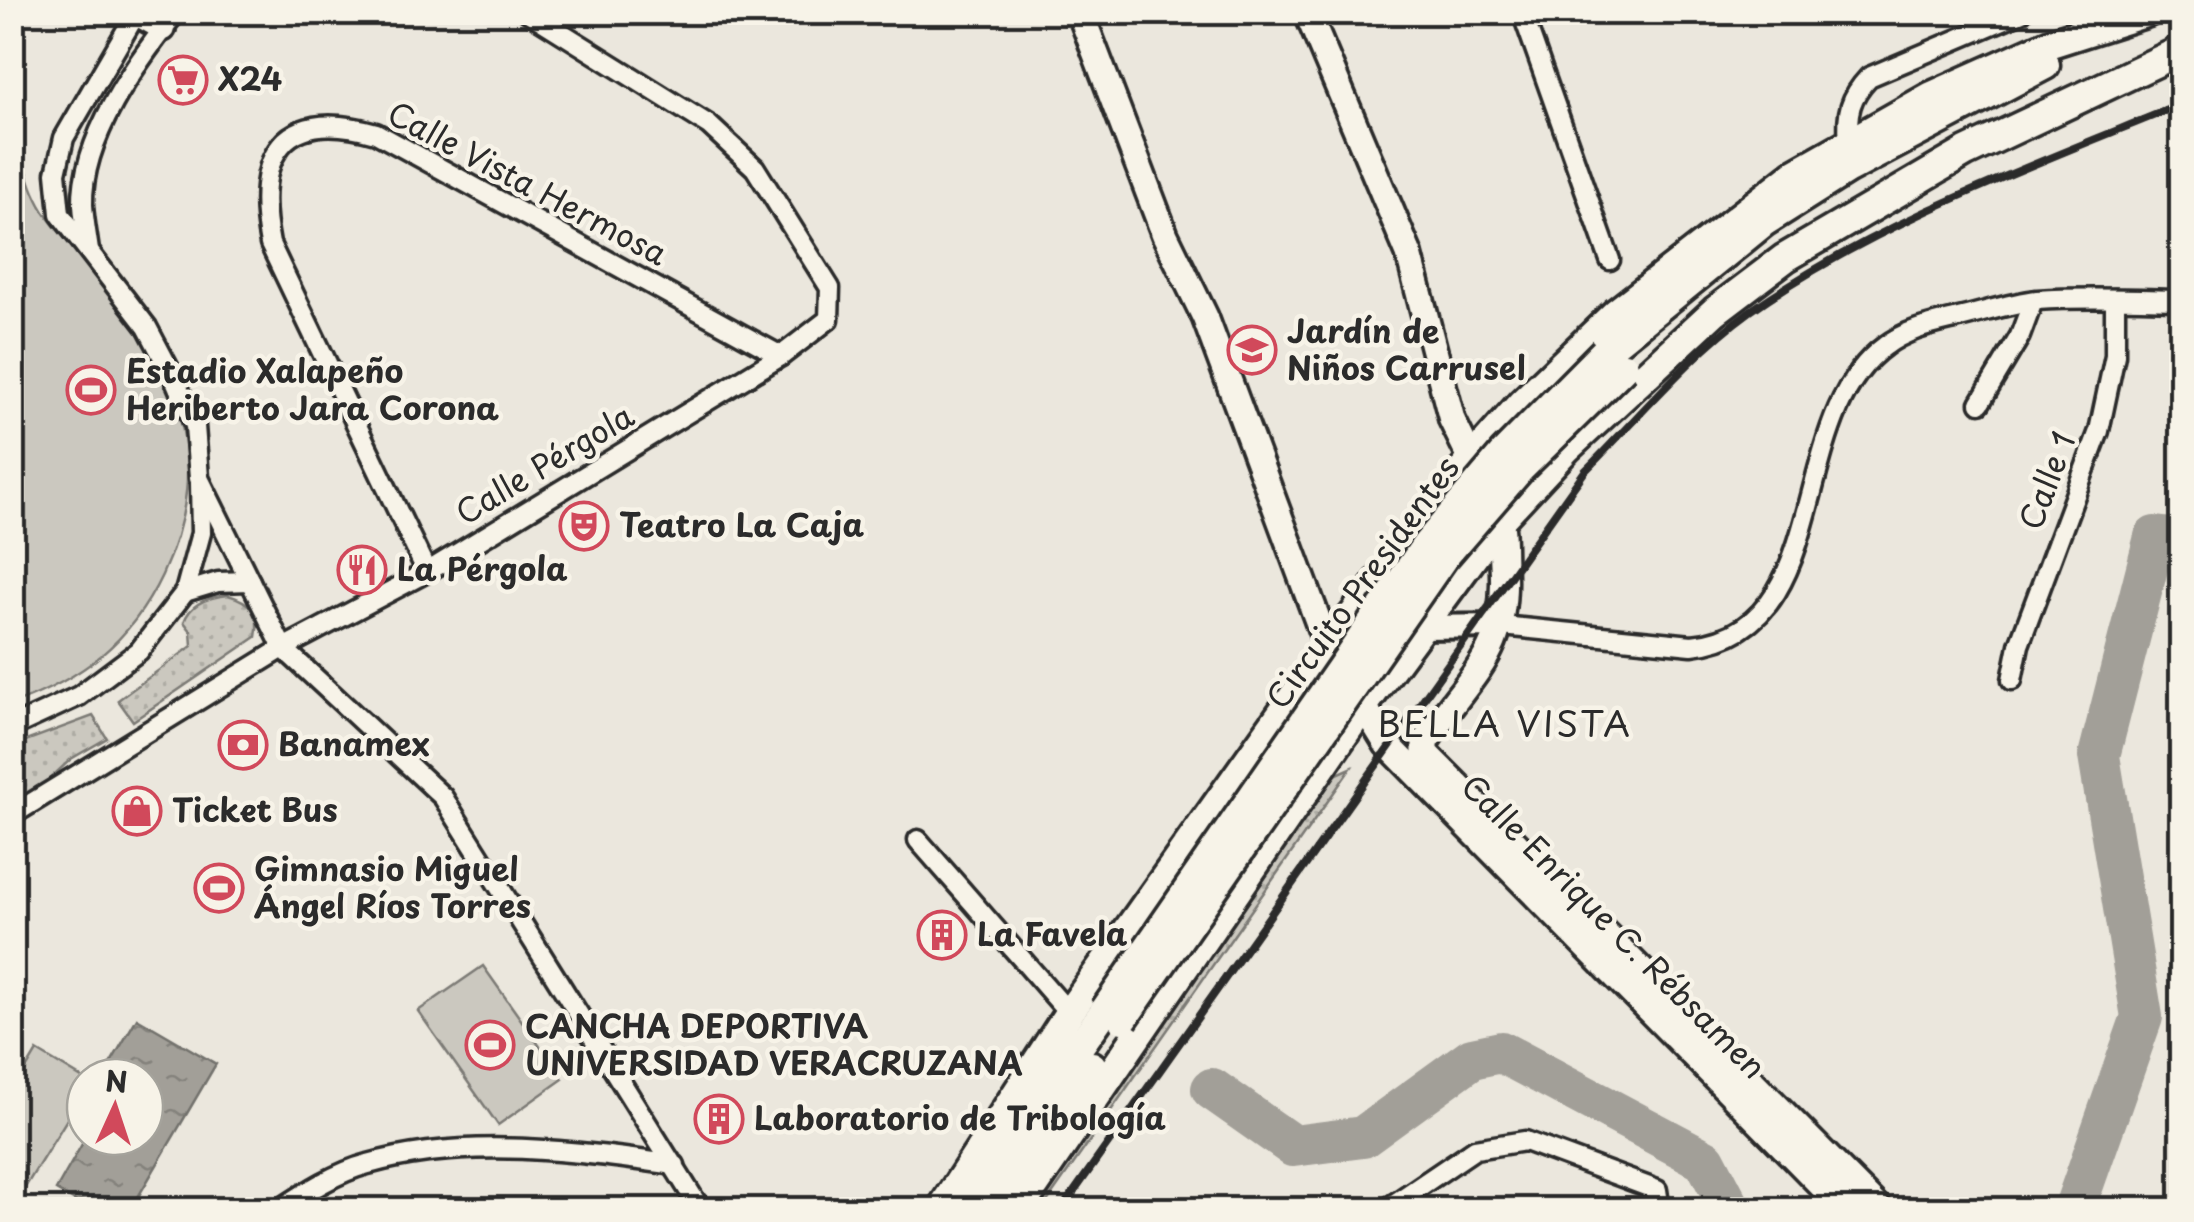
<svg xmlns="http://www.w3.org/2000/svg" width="2194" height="1222" viewBox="0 0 2194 1222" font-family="'Playpen Sans',sans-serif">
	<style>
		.grass { fill: url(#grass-dots); stroke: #7b7a75; stroke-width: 2.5 }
		.pitch { fill: #cbc8bf; stroke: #7b7a75; stroke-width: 2.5 }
		.water { fill: url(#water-ripples); stroke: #72716c; stroke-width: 2.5 }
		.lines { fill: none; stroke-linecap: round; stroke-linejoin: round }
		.river { stroke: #a29f98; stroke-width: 42 }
		.minor-casing { stroke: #2b2b2b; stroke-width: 25 }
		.tertiary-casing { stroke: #2b2b2b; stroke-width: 30 }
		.secondary-casing { stroke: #2b2b2b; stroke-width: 32 }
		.primary-casing { stroke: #2b2b2b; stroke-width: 35 }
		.minor { stroke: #f7f3e8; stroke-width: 18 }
		.tertiary { stroke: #f7f3e8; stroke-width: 22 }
		.secondary { stroke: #f7f3e8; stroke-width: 25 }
		.primary { stroke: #f7f3e8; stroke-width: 28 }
		.rail { stroke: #2b2b2b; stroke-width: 8 }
		.primary-bridge-casing { stroke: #2b2b2b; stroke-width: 35; stroke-linecap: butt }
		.primary-bridge { stroke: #f7f3e8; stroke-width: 28 }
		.labels { text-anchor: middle; stroke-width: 9; stroke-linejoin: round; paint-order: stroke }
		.poi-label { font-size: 32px; font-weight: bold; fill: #2b2b2b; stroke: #f7f3e8; text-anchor: start }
		.street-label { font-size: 32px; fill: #2b2b2b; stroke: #f7f3e8 }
		.neighbourhood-label { font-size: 35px; letter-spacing: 2.5px; fill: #2b2b2b; stroke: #f7f3e8 }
	</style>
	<defs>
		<pattern id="grass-dots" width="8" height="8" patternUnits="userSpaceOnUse" patternTransform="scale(2.5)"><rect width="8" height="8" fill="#cbc8bf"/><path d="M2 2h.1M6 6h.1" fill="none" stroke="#aeaca4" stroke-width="1.8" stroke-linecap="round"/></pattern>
		<pattern id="water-ripples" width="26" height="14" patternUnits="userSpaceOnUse" patternTransform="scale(2.5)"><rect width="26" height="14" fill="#a29f98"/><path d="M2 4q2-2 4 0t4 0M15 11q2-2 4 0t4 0" fill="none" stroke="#84827c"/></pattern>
	</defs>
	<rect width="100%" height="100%" fill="#ebe7dd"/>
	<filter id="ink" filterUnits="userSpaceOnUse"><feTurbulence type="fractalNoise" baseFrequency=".01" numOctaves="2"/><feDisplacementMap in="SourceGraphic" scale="20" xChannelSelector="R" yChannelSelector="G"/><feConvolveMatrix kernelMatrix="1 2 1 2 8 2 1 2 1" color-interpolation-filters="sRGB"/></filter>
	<g filter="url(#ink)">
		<g class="grass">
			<path d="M228,595C250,601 261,613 256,637L133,721L118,700L192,646L191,631L184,622C190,603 209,597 228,595Z"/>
			<path d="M93,716L107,738L71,759L29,798L13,801L12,746Z"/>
			<path d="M1351,768L1042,1209L1028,1210L1245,905L1328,778Z"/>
		</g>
		<g class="pitch">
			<path d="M12,111C20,139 24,173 37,199C49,225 76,249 93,271C172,367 219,452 162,575C130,643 81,679 13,704Z"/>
			<path d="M483,966L563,1079L498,1125L418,1011Z"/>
			<path d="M37,1051L85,1080V1090L13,1207V1091Z"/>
		</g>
		<path class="water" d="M137,1018L216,1064L131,1209H89L56,1190L86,1137H145V1077H116L106,1071Z"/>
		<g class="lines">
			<g class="river">
				<path d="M1212,1089L1293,1146L1363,1137L1472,1058L1501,1052L1705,1160L1731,1210"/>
				<path d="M2074,1210L2142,1017L2099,756L2155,537L2182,540"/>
			</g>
			<g class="minor-casing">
				<g id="minor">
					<path d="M137,12L64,138L56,173L60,214L147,327L174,378L195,426L199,478L283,648L443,797L701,1210"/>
					<path d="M1522,12L1610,260"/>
					<path d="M1849,140C1846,113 1850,97 1869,77L2022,12"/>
					<path d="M89,251C87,236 84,220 83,205C81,138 136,63 176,12"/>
					<path d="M1980,403L2020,336L2033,301"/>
					<path d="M427,572L270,244C253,156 281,106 376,133L781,356"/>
					<path d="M185,592L218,582L250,581"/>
					<path d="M1502,626L1692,645C1837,630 1785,418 1885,346C1906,330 1930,325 1955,319C1982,313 2010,303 2037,300C2085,297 2134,299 2182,300"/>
					<path d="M2012,680L2019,645L2099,431L2115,355V299"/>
					<path d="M12,727L79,696L139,651L185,592L201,533L200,483"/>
					<path d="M12,815L283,648L427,572L781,356L829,319L830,288L755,168L709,125L528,12"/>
					<path d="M918,840L1069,1013"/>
					<path d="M279,1210C306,1192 337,1172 368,1164C467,1136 576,1151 675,1165"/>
					<path d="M1385,1210L1475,1149L1525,1141L1657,1190L1660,1210"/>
				</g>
			</g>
			<g class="tertiary-casing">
				<g id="tertiary">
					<path d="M136,14L163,29"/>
					<path d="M1421,627L1502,626"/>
				</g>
			</g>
			<g class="secondary-casing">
				<g id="secondary">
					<path d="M1080,12L1165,235L1205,317L1328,648L1387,744L1846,1210"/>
					<path d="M1307,12L1409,254L1452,420L1479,475"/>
					<path d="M1497,511C1504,527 1502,547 1503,564C1509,655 1471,672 1425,742V753L1880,1210"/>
				</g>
			</g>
			<g class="primary-casing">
				<g id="primary">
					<path d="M1604,352L1764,222L1848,169L2045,65"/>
					<path d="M941,1210L1069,1013L1320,659L1472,459L1522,403L1616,313L1796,173L1932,96L2051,43L2148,12"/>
					<path d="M964,1210L1105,1010"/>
					<path d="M994,1210L1092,1066"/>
					<path d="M1018,1210L1364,705L1501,519L1566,449L1715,311L1785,258L1966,152L2182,50"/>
				</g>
			</g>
			<use href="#minor" class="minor"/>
			<use href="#tertiary" class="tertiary"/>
			<use href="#secondary" class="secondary"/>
			<use href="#primary" class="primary"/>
			<path class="rail" d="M1061,1210L1585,471C1636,420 1691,354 1749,312C1876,222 2038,163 2182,104"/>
			<g class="primary-bridge-casing">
				<g id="primary-bridge">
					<path d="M1105,1010L1426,545L1504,453L1604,352"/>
					<path d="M1123,1019L1443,558L1520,469L1624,367"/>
				</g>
			</g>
			<use href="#primary-bridge" class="primary-bridge"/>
		</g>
	</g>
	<defs>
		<g id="supermarket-ring" transform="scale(2.5)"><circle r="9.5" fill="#f7f3e8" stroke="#d1495b" stroke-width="1.5"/><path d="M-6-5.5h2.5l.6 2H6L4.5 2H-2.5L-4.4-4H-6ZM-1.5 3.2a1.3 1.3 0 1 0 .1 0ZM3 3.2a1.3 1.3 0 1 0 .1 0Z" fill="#d1495b"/></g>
		<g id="school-ring" transform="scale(2.5)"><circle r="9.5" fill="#f7f3e8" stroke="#d1495b" stroke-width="1.5"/><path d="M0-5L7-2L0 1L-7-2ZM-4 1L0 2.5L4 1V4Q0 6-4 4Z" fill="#d1495b"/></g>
		<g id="stadium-ring" transform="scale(2.5)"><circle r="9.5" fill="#f7f3e8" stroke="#d1495b" stroke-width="1.5"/><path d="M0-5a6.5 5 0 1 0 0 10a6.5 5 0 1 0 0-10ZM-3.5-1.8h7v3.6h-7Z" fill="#d1495b"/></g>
		<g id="theatre-ring" transform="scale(2.5)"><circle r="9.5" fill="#f7f3e8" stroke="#d1495b" stroke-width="1.5"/><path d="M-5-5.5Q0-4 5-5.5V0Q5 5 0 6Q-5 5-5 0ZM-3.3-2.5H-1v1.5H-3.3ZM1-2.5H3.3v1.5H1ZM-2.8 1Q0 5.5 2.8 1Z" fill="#d1495b"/></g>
		<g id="restaurant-ring" transform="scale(2.5)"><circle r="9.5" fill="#f7f3e8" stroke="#d1495b" stroke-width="1.5"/><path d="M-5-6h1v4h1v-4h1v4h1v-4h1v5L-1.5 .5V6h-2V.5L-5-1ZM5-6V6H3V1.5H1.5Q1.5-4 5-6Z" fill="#d1495b"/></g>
		<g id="bank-ring" transform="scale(2.5)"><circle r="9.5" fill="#f7f3e8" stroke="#d1495b" stroke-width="1.5"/><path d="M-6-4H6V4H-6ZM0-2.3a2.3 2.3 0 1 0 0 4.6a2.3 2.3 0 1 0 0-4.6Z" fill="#d1495b"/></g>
		<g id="shop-ring" transform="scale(2.5)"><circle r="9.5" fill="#f7f3e8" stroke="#d1495b" stroke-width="1.5"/><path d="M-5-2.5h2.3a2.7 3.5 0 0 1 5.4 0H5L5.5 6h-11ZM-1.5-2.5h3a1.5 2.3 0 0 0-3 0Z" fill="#d1495b"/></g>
		<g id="building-ring" transform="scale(2.5)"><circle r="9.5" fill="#f7f3e8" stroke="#d1495b" stroke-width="1.5"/><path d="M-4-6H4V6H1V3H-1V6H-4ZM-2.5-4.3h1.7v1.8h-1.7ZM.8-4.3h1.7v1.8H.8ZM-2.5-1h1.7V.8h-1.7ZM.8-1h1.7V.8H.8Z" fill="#d1495b"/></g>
	</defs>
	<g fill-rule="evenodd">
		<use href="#supermarket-ring" x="183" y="80"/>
		<use href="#school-ring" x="1252" y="350"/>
		<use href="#stadium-ring" x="91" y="390"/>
		<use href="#theatre-ring" x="584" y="526"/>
		<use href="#restaurant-ring" x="362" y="570"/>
		<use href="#bank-ring" x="243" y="745"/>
		<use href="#shop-ring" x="137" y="811"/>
		<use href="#stadium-ring" x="219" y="888"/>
		<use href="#building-ring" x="942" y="935"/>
		<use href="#stadium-ring" x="490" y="1045"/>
		<use href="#building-ring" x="719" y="1119"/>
	</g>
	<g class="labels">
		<g class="poi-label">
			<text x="218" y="91">X24</text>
			<text x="1287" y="343">Jardín de<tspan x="1287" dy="37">Niños Carrusel</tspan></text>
			<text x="126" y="383">Estadio Xalapeño<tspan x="126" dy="37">Heriberto Jara Corona</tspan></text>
			<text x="619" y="537">Teatro La Caja</text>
			<text x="397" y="581">La Pérgola</text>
			<text x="278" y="756">Banamex</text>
			<text x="172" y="822">Ticket Bus</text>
			<text x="254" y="881">Gimnasio Miguel<tspan x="254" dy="37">Ángel Ríos Torres</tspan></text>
			<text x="977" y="946">La Favela</text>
			<text x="525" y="1038">CANCHA DEPORTIVA<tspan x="525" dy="37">UNIVERSIDAD VERACRUZANA</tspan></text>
			<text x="754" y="1130">Laboratorio de Tribología</text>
		</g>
		<g class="street-label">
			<text transform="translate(527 184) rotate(28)" y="11">Calle Vista Hermosa</text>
			<text transform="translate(545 465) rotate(-31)" y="11">Calle Pérgola</text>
			<text transform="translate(2048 481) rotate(-69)" y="11">Calle 1</text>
			<text transform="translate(1363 583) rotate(-54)" y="11">Circuito Presidentes</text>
			<text transform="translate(1613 927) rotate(45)" y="11">Calle Enrique C. Rébsamen</text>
		</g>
		<g class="neighbourhood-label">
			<text x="1505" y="737">BELLA VISTA</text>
		</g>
	</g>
	<rect width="2194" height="1222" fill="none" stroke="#f7f3e8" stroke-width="50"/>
	<rect x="25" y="25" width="2144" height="1172" fill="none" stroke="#2b2b2b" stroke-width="4" filter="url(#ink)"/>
	<g transform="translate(115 1107) rotate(3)"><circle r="48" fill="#f7f3e8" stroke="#a5a39c" stroke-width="2.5"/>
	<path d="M0-8L18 38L0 25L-18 38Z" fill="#d1495b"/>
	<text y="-15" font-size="28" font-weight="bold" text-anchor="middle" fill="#2b2b2b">N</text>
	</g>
</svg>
